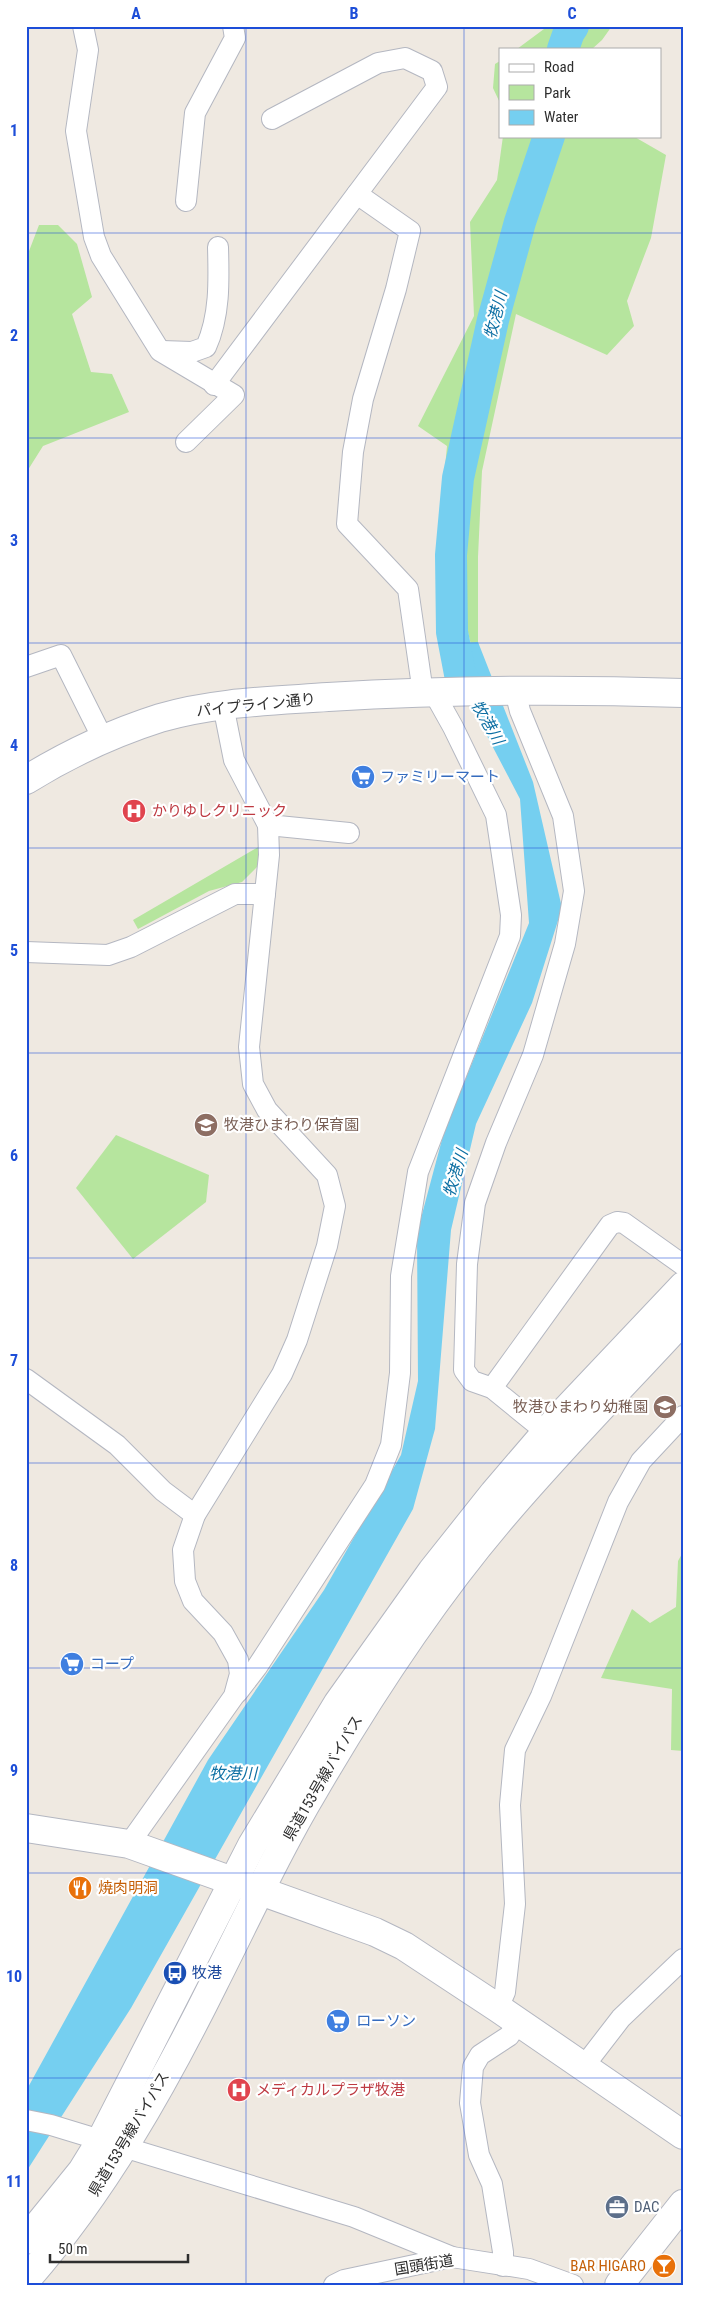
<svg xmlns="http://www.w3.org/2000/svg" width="709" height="2311" viewBox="0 0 709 2311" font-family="'Roboto Condensed','Noto Sans JP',sans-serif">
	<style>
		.green { fill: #b6e59e }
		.water { fill: #75cff0 }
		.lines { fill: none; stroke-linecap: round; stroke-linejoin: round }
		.river { stroke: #75cff0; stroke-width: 32 }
		.street-casing { stroke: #b4b7c1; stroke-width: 22 }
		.secondary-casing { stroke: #b4b7c1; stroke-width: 30 }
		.street { stroke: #fff; stroke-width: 20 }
		.secondary { stroke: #fff; stroke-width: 28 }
		.grid { fill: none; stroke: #1d4ed8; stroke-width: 1; stroke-opacity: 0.55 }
		.labels { text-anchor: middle; stroke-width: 4.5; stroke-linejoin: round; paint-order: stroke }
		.street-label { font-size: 15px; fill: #2e2e2e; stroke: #fff }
		.shop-label { font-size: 15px; fill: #366cbe; stroke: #fff; text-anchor: start }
		.health-label { font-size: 15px; fill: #be3a42; stroke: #fff; text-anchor: start }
		.education-label { font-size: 15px; fill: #785e54; stroke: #fff; text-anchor: start }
		.food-label { font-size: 15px; fill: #c56008; stroke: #fff; text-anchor: start }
		.transit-label { font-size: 15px; fill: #164399; stroke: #fff; text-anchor: start }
		.service-label { font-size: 15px; fill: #4e5e75; stroke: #fff; text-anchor: start }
		.water-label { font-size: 16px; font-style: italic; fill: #0d6fa3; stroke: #fff }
		.neatline { fill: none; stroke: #1d4ed8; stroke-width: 2 }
		.grid-label { font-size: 16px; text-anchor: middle; font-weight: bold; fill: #1d4ed8 }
	</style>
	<rect width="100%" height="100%" fill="#efe9e1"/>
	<g class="green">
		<path d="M542,26H612L602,40L592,49H517L544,29Z"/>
		<path d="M500,61V103L493,88L495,64Z"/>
		<path d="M503,136H633L666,155L651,238L627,301L634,326L607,355L516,314L482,471L478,557V642L471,645L459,594L464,516L441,511L447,446L418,426L474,316L470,222L497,180Z"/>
		<path d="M39,225H58L77,244L92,297L72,314L91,372L112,374L129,412L43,446L26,473V259Z"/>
		<path d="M260,846L258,866L242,882L209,891L138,929L133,920Z"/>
		<path d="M116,1135L209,1175L206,1202L133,1259L76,1188Z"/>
		<path d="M683,1552V1751L671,1750L672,1689L601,1678L632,1609L650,1623L676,1607L678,1561Z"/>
	</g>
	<path class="water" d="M478,642L533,782L562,908L532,1003L476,1124L451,1230L435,1429L413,1509L131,2008L26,2172V2091L208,1760L324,1590L401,1455L418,1381L417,1233L444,1132L529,923L520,799L439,644Z"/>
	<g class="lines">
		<g class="river">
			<path d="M563,49L569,32L573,26"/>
			<path d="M467,686L460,674L452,632L451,555L458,478L493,320L520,222L549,136"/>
		</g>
		<g class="street-casing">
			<g id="street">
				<path d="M83,26L88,50L76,131L94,237L101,256L160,351L234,395L186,442"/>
				<path d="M357,194L410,231L396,289L363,399L353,452L347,524L408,589L423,693"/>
				<path d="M186,201L195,113L235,38L233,26"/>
				<path d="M162,351L192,352L206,347C220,316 219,281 218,247"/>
				<path d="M214,385L437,87L432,71L405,58L378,63L272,119"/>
				<path d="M26,667L61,655L103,739"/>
				<path d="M515,691L520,711L563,816L574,891L565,944L533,1055L496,1143L475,1203L467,1264L464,1370L472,1381L492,1388L556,1440"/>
				<path d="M268,825L349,833"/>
				<path d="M26,952L108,955L131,947L235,894H265"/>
				<path d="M26,1379L117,1445L163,1491L195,1515"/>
				<path d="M492,1388L610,1225L617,1222L624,1223L683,1265"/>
				<path d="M237,1693L257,1667L375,1485L391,1445L400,1373L401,1276L418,1172L510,936L511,915L496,815L453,727L434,693"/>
				<path d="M129,1844L234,1696L240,1674L238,1660L223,1633L193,1601L185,1581L183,1550L195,1515L282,1374L297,1340L327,1246L335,1206L327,1175L267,1110L253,1084L249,1047L269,855L268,825L234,760L223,705"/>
				<path d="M498,2008L505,1992L515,1904L510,1805L515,1750L541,1696L618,1502L641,1461L683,1416"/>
				<path d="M584,2066L621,2018L683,1959"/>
				<path d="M26,2120L51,2125L354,2217L452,2257"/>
				<path d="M503,2266V2252L492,2184L479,2155L470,2103L473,2067L480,2055L509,2036L518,2023"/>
				<path d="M334,2285L344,2280L452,2257L529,2269L573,2285"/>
			</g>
		</g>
		<g class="secondary-casing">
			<g id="secondary">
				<path d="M26,780C68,754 113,733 160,718C214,702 272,701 328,697C446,690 564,689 683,693"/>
				<path d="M26,1828L129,1844L375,1932L404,1946L498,2008L683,2135"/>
				<path d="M26,2240L82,2171L101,2140L252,1845L338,1703L432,1571L494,1493L560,1416L683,1286"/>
				<path d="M26,2280C103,2192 162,2088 214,1983C247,1918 277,1852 314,1790C370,1694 432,1599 504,1515C561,1448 623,1385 683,1320"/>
				<path d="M619,2285L683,2204"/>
			</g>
		</g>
		<use href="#street" class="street"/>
		<use href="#secondary" class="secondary"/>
	</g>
	<path class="grid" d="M246,26V2285M464,26V2285M26,233H683M26,438H683M26,643H683M26,848H683M26,1053H683M26,1258H683M26,1463H683M26,1668H683M26,1873H683M26,2078H683"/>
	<defs>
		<g id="supermarket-disc" transform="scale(1.25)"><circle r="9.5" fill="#3f7fe0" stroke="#fff"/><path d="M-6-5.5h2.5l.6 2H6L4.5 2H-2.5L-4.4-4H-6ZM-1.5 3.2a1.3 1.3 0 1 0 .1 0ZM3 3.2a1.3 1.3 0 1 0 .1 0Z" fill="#fff"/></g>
		<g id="hospital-disc" transform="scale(1.25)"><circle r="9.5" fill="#e0444e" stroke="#fff"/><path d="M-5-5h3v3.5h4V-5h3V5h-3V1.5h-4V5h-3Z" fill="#fff"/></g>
		<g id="school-disc" transform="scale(1.25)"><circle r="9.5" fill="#8d6e63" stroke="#fff"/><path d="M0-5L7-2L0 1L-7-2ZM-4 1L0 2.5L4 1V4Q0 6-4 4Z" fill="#fff"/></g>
		<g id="restaurant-disc" transform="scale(1.25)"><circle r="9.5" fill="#e8710a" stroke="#fff"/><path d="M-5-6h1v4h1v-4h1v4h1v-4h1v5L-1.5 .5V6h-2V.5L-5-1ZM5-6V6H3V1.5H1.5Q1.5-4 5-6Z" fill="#fff"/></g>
		<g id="bus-disc" transform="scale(1.25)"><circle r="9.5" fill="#1a4fb4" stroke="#fff"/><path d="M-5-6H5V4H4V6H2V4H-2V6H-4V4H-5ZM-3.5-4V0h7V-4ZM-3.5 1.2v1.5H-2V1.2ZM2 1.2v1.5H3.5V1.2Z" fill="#fff"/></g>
		<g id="office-disc" transform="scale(1.25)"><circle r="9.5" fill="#5c6f8a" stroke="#fff"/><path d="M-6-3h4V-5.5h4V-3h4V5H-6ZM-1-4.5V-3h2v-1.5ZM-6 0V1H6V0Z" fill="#fff"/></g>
		<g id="bar-disc" transform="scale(1.25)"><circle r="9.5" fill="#e8710a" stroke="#fff"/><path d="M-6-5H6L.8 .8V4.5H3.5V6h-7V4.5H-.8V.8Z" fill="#fff"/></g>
	</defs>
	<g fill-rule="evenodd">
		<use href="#supermarket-disc" x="363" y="777"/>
		<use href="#hospital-disc" x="134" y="811"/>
		<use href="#school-disc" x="206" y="1125"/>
		<use href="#school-disc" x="665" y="1407"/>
		<use href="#supermarket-disc" x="72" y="1664"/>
		<use href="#restaurant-disc" x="80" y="1888"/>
		<use href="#bus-disc" x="175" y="1973"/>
		<use href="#supermarket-disc" x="338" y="2021"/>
		<use href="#hospital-disc" x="239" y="2090"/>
		<use href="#office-disc" x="617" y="2207"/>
		<use href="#bar-disc" x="664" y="2266"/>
	</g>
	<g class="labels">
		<g class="street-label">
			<text transform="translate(256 705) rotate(-6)" y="5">パイプライン通り</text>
			<text transform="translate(323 1778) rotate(-60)" y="5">県道153号線バイパス</text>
			<text transform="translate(129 2134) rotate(-59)" y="5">県道153号線バイパス</text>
			<text transform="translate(424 2265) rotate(-9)" y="5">国頭街道</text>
		</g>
		<g class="shop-label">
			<text x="380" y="782">ファミリーマート</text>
			<text x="90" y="1669">コープ</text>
			<text x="356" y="2026">ローソン</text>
		</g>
		<g class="health-label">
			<text x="152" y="816">かりゆしクリニック</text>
			<text x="256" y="2095">メディカルプラザ牧港</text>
		</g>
		<g class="education-label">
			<text x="224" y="1130">牧港ひまわり保育園</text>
			<text x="648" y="1412" text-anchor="end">牧港ひまわり幼稚園</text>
		</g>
		<g class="food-label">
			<text x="98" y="1893">焼肉明洞</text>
			<text x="646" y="2271" text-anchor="end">BAR HIGARO</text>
		</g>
		<g class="transit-label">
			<text x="192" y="1978">牧港</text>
		</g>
		<g class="service-label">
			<text x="634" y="2212">DAC</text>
		</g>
		<g class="water-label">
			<text transform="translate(495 315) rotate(-76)" y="6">牧港川</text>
			<text transform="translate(488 722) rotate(60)" y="6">牧港川</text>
			<text transform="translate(455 1173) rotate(-73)" y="6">牧港川</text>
			<text x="233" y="1779">牧港川</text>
		</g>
	</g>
	<rect width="709" height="2311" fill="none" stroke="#ffffff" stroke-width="55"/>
	<rect x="499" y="48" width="162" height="90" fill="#ffffff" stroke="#ababab"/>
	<rect x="509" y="64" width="25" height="8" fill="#ffffff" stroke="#ababab"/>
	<text x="544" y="72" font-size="15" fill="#2e2e2e">Road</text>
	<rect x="509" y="85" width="25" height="15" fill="#b6e59e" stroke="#ababab"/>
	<text x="544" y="98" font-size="15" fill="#2e2e2e">Park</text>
	<rect x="509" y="110" width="25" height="15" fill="#75cff0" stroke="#ababab"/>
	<text x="544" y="122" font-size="15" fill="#2e2e2e">Water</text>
	<path d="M50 2254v8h138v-8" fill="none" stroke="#2e2e2e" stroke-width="2.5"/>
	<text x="58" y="2254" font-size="15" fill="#2e2e2e" stroke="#ffffff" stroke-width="4" paint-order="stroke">50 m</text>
	<rect x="28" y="28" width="654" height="2256" class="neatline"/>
	<g class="grid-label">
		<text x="136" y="19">A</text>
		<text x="354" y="19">B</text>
		<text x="572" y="19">C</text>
		<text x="14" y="136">1</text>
		<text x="14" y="341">2</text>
		<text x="14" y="546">3</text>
		<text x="14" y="751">4</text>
		<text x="14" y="956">5</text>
		<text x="14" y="1161">6</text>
		<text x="14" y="1366">7</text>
		<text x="14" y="1571">8</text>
		<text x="14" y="1776">9</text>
		<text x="14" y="1982">10</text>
		<text x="14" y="2187">11</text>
	</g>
</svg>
